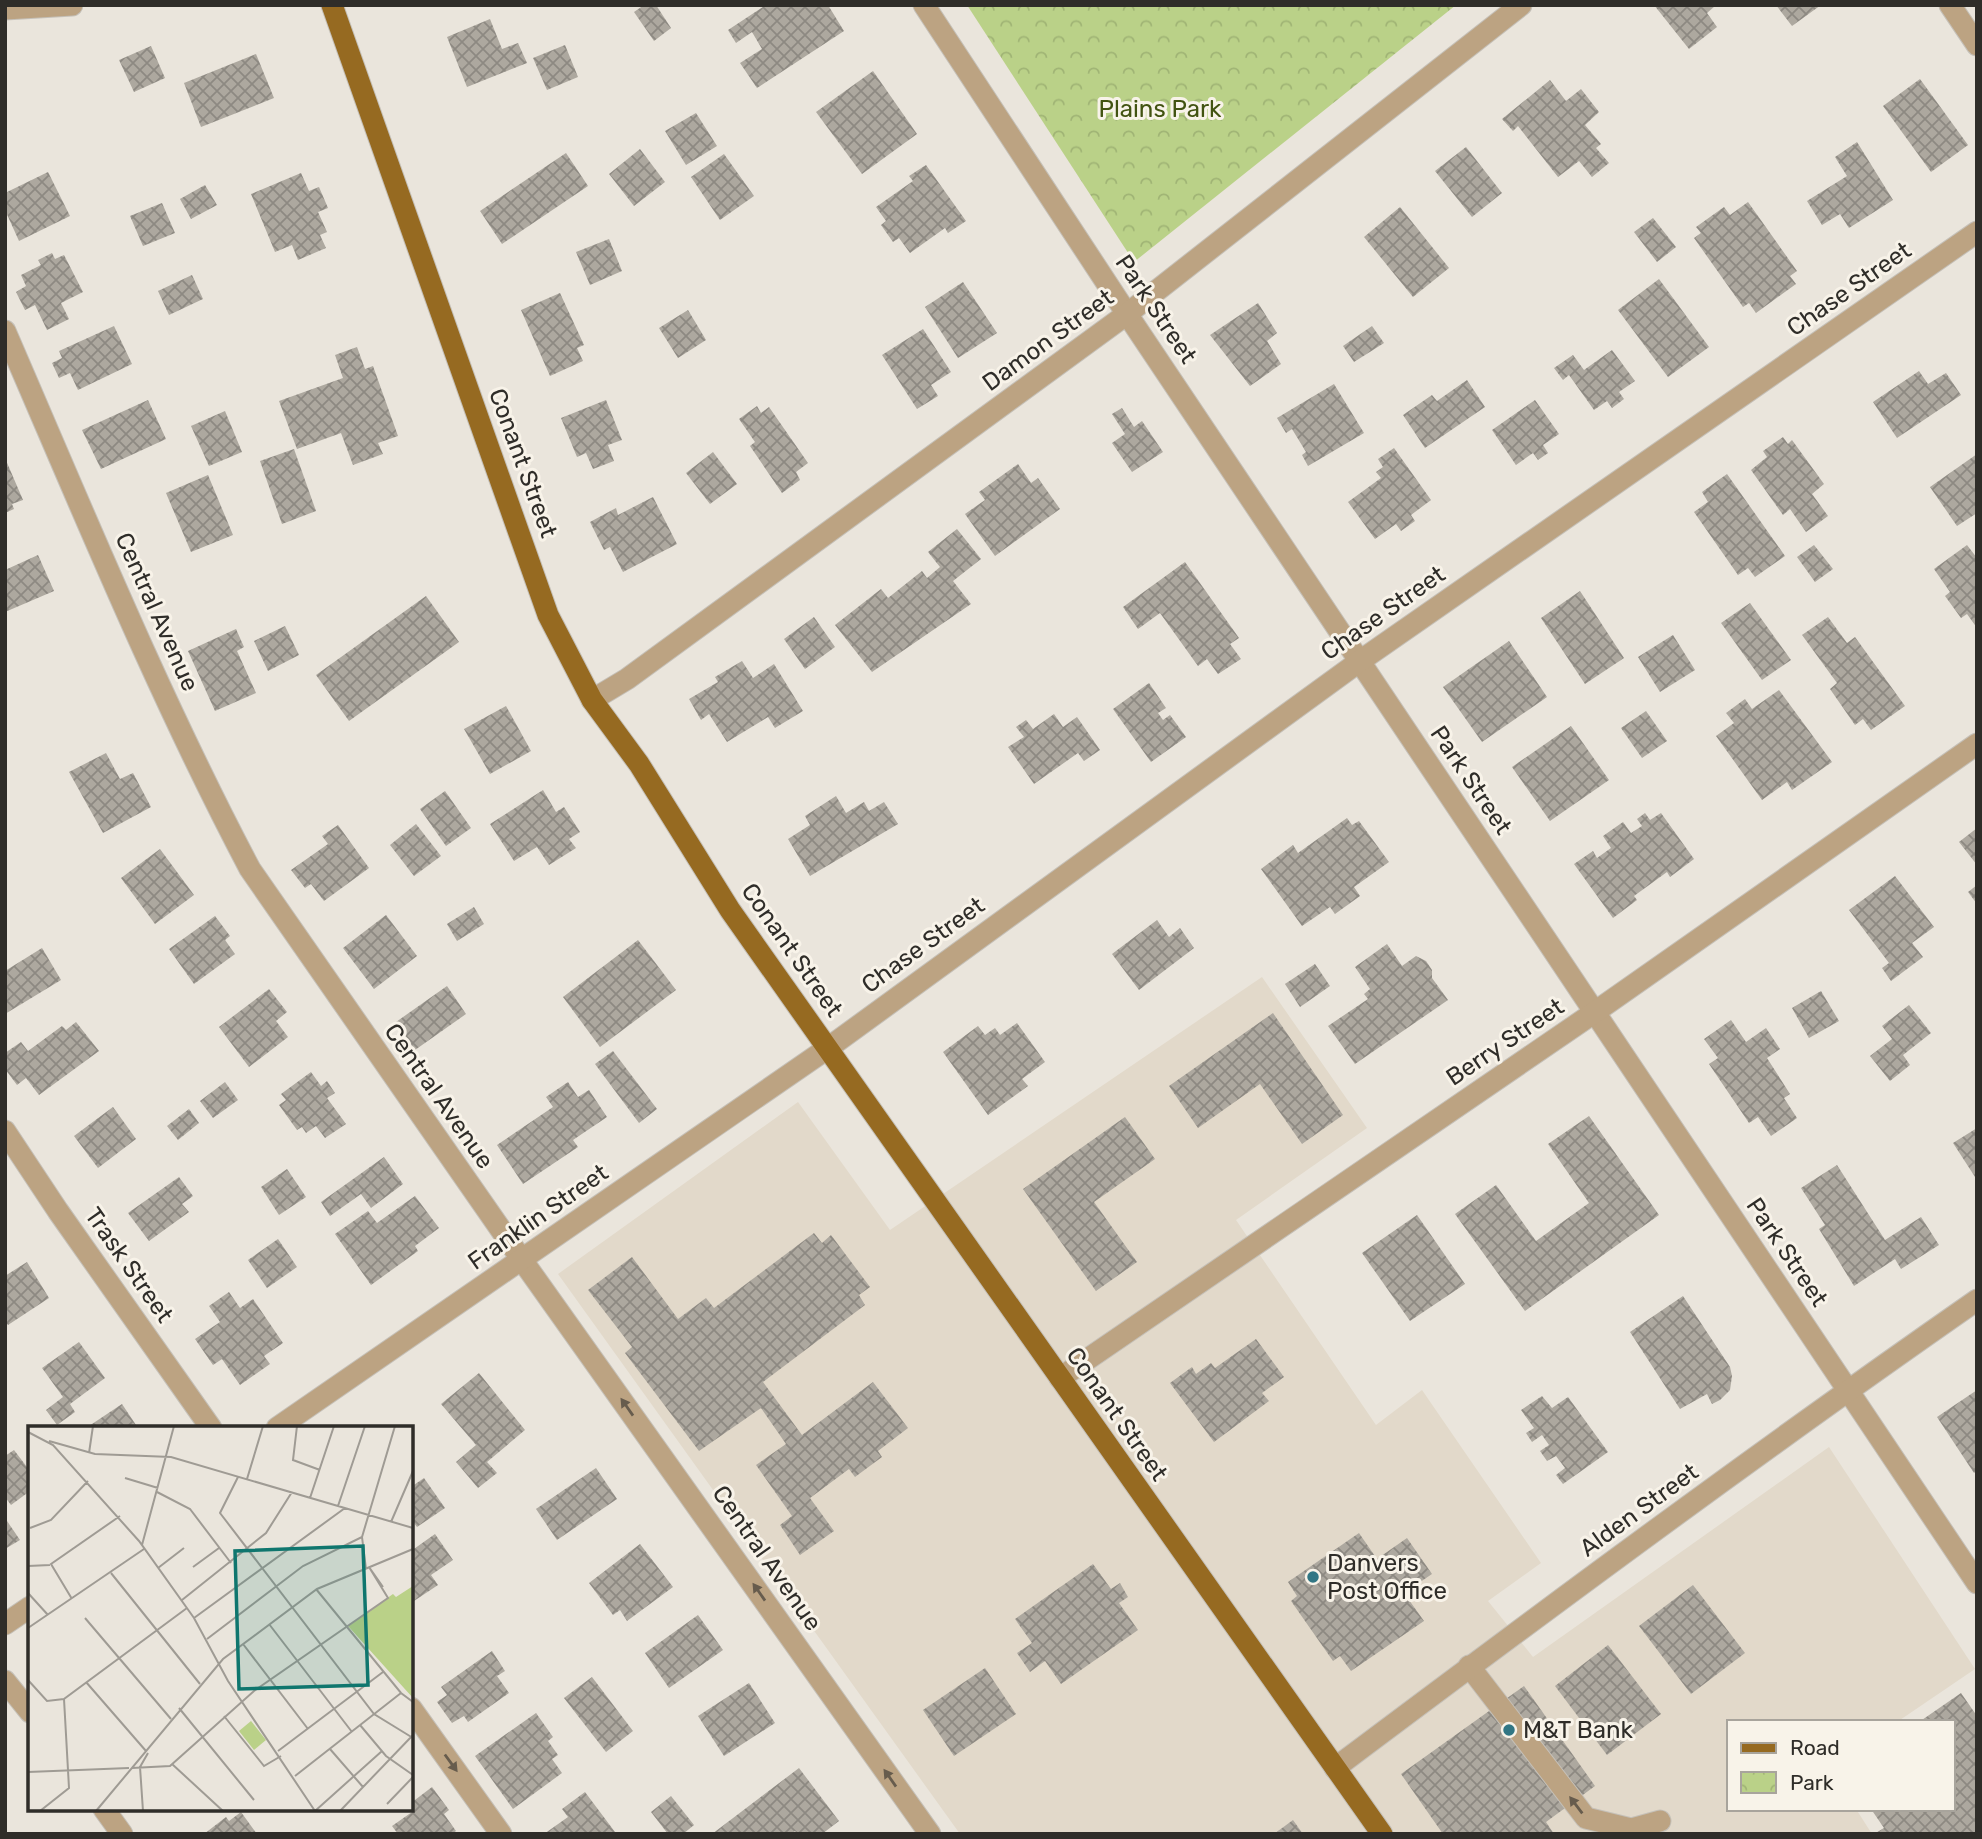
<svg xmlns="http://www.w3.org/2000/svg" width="1982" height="1839" viewBox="0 0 1982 1839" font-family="Rubik,sans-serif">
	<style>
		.built { fill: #e2d9ca }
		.park { fill: url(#park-crowns) }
		.building { fill: url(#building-cross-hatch) }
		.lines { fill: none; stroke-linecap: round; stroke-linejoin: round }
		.minor-casing { stroke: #c5c0b8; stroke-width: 23 }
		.major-casing { stroke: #c5c0b8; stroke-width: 23 }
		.minor { stroke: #bca382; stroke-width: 21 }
		.major { stroke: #966a21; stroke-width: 21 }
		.oneway { fill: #675c4d }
		.poi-dot { fill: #317684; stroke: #f8f3e9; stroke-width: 2.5 }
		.labels { text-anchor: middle; stroke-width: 6; stroke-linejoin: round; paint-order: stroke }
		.park-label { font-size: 24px; fill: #425311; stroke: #f8f3e9 }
		.street-label { font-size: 24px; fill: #2f2d29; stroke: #f8f3e9 }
		.poi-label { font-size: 24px; fill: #2f2d29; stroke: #f8f3e9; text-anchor: start }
		.inset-road { fill: none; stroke: #9f9b94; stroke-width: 2 }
		.view { fill: #0f766e; fill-opacity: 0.15; stroke: #0f766e; stroke-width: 3.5 }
		.inset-edge { fill: none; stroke: #2f2d29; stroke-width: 3.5 }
	</style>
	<defs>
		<pattern id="park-crowns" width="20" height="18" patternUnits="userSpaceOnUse" patternTransform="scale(1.75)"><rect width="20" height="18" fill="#bad188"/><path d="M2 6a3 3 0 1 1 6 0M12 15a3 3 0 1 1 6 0" fill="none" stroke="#a0b475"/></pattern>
		<pattern id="building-cross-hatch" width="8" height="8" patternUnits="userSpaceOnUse" patternTransform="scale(1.75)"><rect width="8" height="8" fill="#ada89f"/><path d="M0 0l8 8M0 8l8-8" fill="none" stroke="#8d8982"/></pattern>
	</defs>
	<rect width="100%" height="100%" fill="#eae5dc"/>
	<path class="built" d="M1262,977L1367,1128L1236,1220L1376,1425L1422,1390L1541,1563L1488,1601L1533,1657L1829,1447L1975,1669L1897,1722H1728V1809H1856L1872,1834H960L558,1274L798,1102L890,1230Z"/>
	<path class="park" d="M967,5H1456L1134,262Z"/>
	<g class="building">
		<path d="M644,5H656L671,28L654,41L634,12Z"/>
		<path d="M766,5H828L844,31L757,88L740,63L762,49L752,32L736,43L728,30Z"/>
		<path d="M1654,5H1716L1707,13L1717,27L1689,49Z"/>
		<path d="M1776,5H1821L1792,26Z"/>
		<path d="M490,19L502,49L518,43L527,63L467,87L447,37Z"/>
		<path d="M565,45L578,77L547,90L533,58Z"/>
		<path d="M151,46L165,78L134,92L119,60Z"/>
		<path d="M256,54L274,98L201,127L184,83Z"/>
		<path d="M873,71L917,134L862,174L816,112Z"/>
		<path d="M1920,79L1968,145L1931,172L1883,106Z"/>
		<path d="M1550,80L1566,101L1581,89L1599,112L1585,125L1601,144L1596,148L1609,163L1592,177L1579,161L1558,177L1518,126L1513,131L1502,119Z"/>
		<path d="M696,113L717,146L686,165L665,131Z"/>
		<path d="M1857,142L1893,200L1849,228L1840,214L1822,225L1807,201L1847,176L1835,157Z"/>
		<path d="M1466,147L1502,193L1472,217L1435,171Z"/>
		<path d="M640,149L665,182L634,206L609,174Z"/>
		<path d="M566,153L588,186L502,244L480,211Z"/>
		<path d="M724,154L754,196L720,220L691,177Z"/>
		<path d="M926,165L966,221L948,233L945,228L910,253L899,238L893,242L881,225L886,221L876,207L913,181L909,176Z"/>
		<path d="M48,172L70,216L19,241L5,210V193Z"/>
		<path d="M301,173L309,191L319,187L328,208L318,212L327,232L320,235L326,248L298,260L292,245L275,252L251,194Z"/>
		<path d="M205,185L217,205L191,219L180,199Z"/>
		<path d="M1748,202L1797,271L1790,276L1796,284L1756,313L1749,303L1743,307L1694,238L1701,233L1696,227L1724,207L1730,215Z"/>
		<path d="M162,203L175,233L143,246L130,216Z"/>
		<path d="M1400,207L1449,268L1413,297L1364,237Z"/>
		<path d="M1653,218L1676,247L1657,262L1634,232Z"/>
		<path d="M609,239L622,271L590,285L576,252Z"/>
		<path d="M52,253L55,259L64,255L83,292L61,303L69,319L47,330L35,305L25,310L16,292L26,286L21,275L41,265L38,260Z"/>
		<path d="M192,275L203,299L169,315L158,291Z"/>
		<path d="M1659,279L1709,347L1668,377L1618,310Z"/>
		<path d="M963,282L997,333L958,358L925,307Z"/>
		<path d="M560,293L584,345L577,348L583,361L550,376L521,310Z"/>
		<path d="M1258,303L1277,333L1267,341L1281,364L1250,386L1210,335Z"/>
		<path d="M688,310L706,340L678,358L659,328Z"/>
		<path d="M114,326L132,364L78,390L70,373L59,378L52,363L62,358L59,351Z"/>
		<path d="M1372,326L1384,343L1354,362L1343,346Z"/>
		<path d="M923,329L951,372L931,385L938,396L917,409L882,355Z"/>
		<path d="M357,347L365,369L373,366L398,436L378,443L383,454L353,465L341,433L297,449L279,401L343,378L335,355Z"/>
		<path d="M1612,350L1635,381L1619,392L1624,399L1612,408L1607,401L1594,410L1569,375L1563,380L1554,368L1573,355L1584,370Z"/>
		<path d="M1919,371L1928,384L1946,373L1961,395L1897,438L1873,402Z"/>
		<path d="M1467,380L1485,407L1425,448L1403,415L1432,395L1437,401Z"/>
		<path d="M1334,384L1364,433L1308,466L1302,455L1306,452L1292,429L1286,433L1277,418Z"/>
		<path d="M148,400L166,439L101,469L82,430Z"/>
		<path d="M606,400L622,440L608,445L614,461L593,469L586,453L577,457L561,418Z"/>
		<path d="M1535,400L1559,434L1543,445L1548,453L1538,460L1533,453L1516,465L1492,430Z"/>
		<path d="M757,406L761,413L769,407L808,463L796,472L800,480L782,493L750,446L755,442L739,419Z"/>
		<path d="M1122,408L1134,427L1142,421L1163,452L1132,472L1112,443L1125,434L1112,414Z"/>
		<path d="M225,411L242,452L209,466L191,426Z"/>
		<path d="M1783,437L1788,444L1792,440L1824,484L1812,494L1828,516L1806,532L1790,509L1783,515L1751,470L1767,457L1763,451Z"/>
		<path d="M1394,448L1431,500L1411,515L1415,521L1401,531L1396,524L1375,539L1348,502L1381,478L1376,472L1383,467L1378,459Z"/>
		<path d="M294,449L316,511L282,524L260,461Z"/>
		<path d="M713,452L737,484L710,504L686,473Z"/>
		<path d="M1977,454V513L1957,526L1930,487Z"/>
		<path d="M5,458L23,500L12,504L14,509L5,513Z"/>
		<path d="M1018,464L1031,483L1038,478L1060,509L995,556L965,514L985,500L979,492Z"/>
		<path d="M1727,474L1785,556L1755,577L1748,568L1738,575L1694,512L1708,502L1702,492Z"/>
		<path d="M208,475L233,535L191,552L166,493Z"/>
		<path d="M653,497L677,544L623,572L610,547L604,550L590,522L616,508L618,515Z"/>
		<path d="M957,529L981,559L953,581L971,604L872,672L835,625L881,589L888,598L922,571L927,578L940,567L928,552Z"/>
		<path d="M1814,545L1833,569L1815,582L1797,557Z"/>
		<path d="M1967,545L1977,558V628L1967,614L1961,618L1945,596L1950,592L1934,569Z"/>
		<path d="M38,555L54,591L5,612V570Z"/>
		<path d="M1185,562L1239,638L1230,644L1241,659L1218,674L1207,659L1198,666L1160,613L1138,629L1123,607Z"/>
		<path d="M1580,591L1624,658L1585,684L1541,618Z"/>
		<path d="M426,596L459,642L349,721L316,675Z"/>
		<path d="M1750,603L1791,660L1762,680L1721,623Z"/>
		<path d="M814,617L835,647L805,669L784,639Z"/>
		<path d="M1828,617L1847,643L1855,637L1905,706L1871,730L1863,719L1855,725L1830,689L1837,683L1802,635Z"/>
		<path d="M285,626L299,655L268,671L254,641Z"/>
		<path d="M236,629L244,647L237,651L256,693L215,711L188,651Z"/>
		<path d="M1673,635L1695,670L1660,692L1638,657Z"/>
		<path d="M1509,641L1547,697L1482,742L1443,687Z"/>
		<path d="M742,661L753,678L774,664L803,711L775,728L768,717L727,742L709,714L701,720L689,699L718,682L715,677Z"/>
		<path d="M1149,683L1166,708L1158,713L1163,720L1170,715L1186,737L1151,762L1113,709Z"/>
		<path d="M1779,690L1832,762L1792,790L1787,782L1762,800L1716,736L1734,723L1726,713L1745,699L1752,709Z"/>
		<path d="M506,706L531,751L490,774L464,729Z"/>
		<path d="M1646,711L1667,741L1642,758L1621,728Z"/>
		<path d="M1054,714L1063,727L1077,717L1100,750L1084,761L1078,753L1034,784L1008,747L1024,737L1016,727L1026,720L1033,729Z"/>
		<path d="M1571,726L1609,780L1550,821L1512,767Z"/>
		<path d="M106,753L120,779L133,773L151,807L103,833L69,772Z"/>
		<path d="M543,790L556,812L564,807L580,832L569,839L576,848L549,865L537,847L514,861L490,824Z"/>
		<path d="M445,791L471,828L446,846L420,809Z"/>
		<path d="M836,796L846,813L864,802L869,811L884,802L898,824L810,876L788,839L810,825L805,816Z"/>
		<path d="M1645,813L1650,820L1661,813L1694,859L1670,877L1667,872L1634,896L1637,900L1613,918L1574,864L1593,851L1597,858L1611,848L1603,836L1623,822L1631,833L1642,826L1637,819Z"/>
		<path d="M1347,818L1352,825L1359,821L1389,862L1354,887L1360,896L1335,914L1330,907L1302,926L1261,869L1293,845L1298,853Z"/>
		<path d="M416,824L441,856L414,876L390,845Z"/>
		<path d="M338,825L369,868L324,901L311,884L305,888L291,870L328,844L322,836Z"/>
		<path d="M1977,828V865L1959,842Z"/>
		<path d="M160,849L194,895L155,924L121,878Z"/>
		<path d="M1895,876L1934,927L1912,943L1923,957L1891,981L1882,968L1889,963L1849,910Z"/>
		<path d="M1977,885V904L1968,892Z"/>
		<path d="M474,907L484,924L457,941L447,924Z"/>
		<path d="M386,915L417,956L374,989L343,948Z"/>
		<path d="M215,916L230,936L225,940L235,954L194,984L169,949Z"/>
		<path d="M1157,920L1169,937L1180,928L1194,948L1139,990L1112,954Z"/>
		<path d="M638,940L676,990L600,1047L563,997Z"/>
		<path d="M1387,944L1402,966L1416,956L1426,961L1432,970V978L1448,1000L1355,1064L1328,1026L1368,999L1364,994L1370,989L1355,967Z"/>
		<path d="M42,948L61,980L5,1014V971Z"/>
		<path d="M1315,964L1330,986L1300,1007L1285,984Z"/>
		<path d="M447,986L466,1014L415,1050L396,1022Z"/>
		<path d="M269,989L287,1012L276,1021L288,1037L249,1067L219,1027Z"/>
		<path d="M1821,991L1839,1021L1809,1038L1792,1008Z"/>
		<path d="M1909,1005L1931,1033L1903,1055L1910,1065L1890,1081L1870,1056L1892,1039L1882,1026Z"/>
		<path d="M1273,1013L1343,1115L1302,1144L1260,1084L1198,1128L1169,1086Z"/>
		<path d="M1731,1020L1746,1042L1766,1028L1780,1049L1767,1058L1790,1094L1784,1098L1797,1118L1771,1136L1758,1117L1749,1123L1709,1064L1718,1058L1704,1039Z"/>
		<path d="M76,1022L99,1051L39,1095L26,1078L17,1085L5,1069V1053L21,1042L28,1051L62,1026L66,1030Z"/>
		<path d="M1017,1023L1045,1062L1022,1079L1028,1086L988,1115L943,1052L978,1026L985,1035L995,1028L1000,1035Z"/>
		<path d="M613,1051L657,1109L639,1123L595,1064Z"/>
		<path d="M311,1072L321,1086L327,1081L335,1093L327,1098L346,1124L325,1138L316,1126L306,1133L302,1127L297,1130L279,1105L286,1100L281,1094Z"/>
		<path d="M225,1082L238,1100L213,1118L200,1101Z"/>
		<path d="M568,1082L578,1097L589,1090L607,1117L573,1140L578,1147L523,1184L497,1145L553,1107L546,1097Z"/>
		<path d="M113,1107L136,1139L98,1168L74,1136Z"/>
		<path d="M189,1109L199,1123L178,1140L167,1126Z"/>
		<path d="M1589,1116L1659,1215L1525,1311L1455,1214L1496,1185L1536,1241L1589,1203L1548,1144Z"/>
		<path d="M1125,1117L1155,1159L1094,1202L1137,1262L1096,1291L1023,1189Z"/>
		<path d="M1977,1128V1180L1953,1143Z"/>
		<path d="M384,1157L403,1184L371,1208L361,1194L330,1216L321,1202Z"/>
		<path d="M1837,1165L1885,1240L1921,1217L1939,1245L1901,1269L1895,1259L1854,1286L1819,1229L1825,1225L1801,1188Z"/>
		<path d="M287,1169L306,1197L279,1215L261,1187Z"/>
		<path d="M179,1177L193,1196L182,1204L189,1212L149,1241L128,1213Z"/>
		<path d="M415,1196L439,1228L415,1246L418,1251L371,1285L335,1234L368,1211L377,1223Z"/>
		<path d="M1417,1215L1465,1284L1410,1321L1362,1253Z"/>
		<path d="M814,1233L822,1243L831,1235L870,1287L859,1295L865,1305L763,1382L802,1435L873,1382L908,1428L878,1451L882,1457L855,1477L849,1469L810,1498L834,1531L800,1555L780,1525L792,1516L756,1465L786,1444L761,1408L699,1451L625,1353L632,1347L588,1290L632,1257L678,1319L706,1298L714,1308Z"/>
		<path d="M278,1239L297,1267L267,1288L248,1260Z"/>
		<path d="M27,1262L49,1298L8,1325L5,1321V1276Z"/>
		<path d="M229,1292L240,1308L253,1299L283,1343L264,1356L270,1364L240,1385L222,1359L213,1365L195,1339L220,1322L209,1306Z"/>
		<path d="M1683,1296L1730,1367L1732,1376L1730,1390L1720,1400L1712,1404L1707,1394L1680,1409L1630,1332Z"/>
		<path d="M1256,1339L1284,1377L1262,1393L1269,1401L1214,1442L1170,1383L1192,1367L1196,1374L1211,1363L1215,1368Z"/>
		<path d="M79,1342L105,1378L70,1404L75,1412L57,1425L46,1410L63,1397L42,1368Z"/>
		<path d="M479,1373L525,1430L487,1462L497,1473L478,1488L456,1462L476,1445L441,1404Z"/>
		<path d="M1977,1390V1471L1974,1473L1937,1417Z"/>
		<path d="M1542,1396L1552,1408L1568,1397L1608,1452L1563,1484L1556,1475L1565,1468L1556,1456L1547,1461L1540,1451L1549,1445L1542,1435L1532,1442L1526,1433L1534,1428L1521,1410Z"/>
		<path d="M122,1404L138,1428H86Z"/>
		<path d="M14,1450L30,1471V1491L11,1505L5,1497V1456Z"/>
		<path d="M596,1468L617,1499L557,1540L536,1509Z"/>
		<path d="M424,1478L445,1508L417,1527L411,1519V1487Z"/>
		<path d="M5,1518L20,1540L5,1549Z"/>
		<path d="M1359,1533L1377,1559L1407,1538L1432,1574L1404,1593L1424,1621L1351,1671L1340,1656L1333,1661L1291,1601L1297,1596L1288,1582Z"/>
		<path d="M435,1534L453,1560L431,1575L438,1585L411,1603V1551Z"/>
		<path d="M640,1544L673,1587L627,1621L620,1610L613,1615L589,1583Z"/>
		<path d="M1093,1564L1111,1589L1120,1583L1128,1597L1119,1603L1138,1630L1061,1684L1045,1661L1030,1672L1017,1653L1032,1643L1015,1619Z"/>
		<path d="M1693,1585L1745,1653L1691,1694L1639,1626Z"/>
		<path d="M698,1615L723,1650L669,1688L645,1653Z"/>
		<path d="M1608,1645L1661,1714L1607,1755L1555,1686Z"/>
		<path d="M492,1651L505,1671L497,1676L509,1693L468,1722L464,1716L452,1723L437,1702L447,1695L441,1687Z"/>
		<path d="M985,1668L1016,1714L954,1756L923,1710Z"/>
		<path d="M592,1677L633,1731L606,1752L564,1698Z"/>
		<path d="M749,1683L775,1723L724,1756L698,1716Z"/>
		<path d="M1524,1686L1595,1786L1546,1822L1554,1834H1443L1401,1774Z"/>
		<path d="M1961,1693L1977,1716V1834H1874L1884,1828L1871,1809H1952V1722H1919Z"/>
		<path d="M536,1713L553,1737L548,1741L558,1755L552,1759L562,1773L513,1809L475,1756Z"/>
		<path d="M799,1768L839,1821L822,1834H797L795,1831L792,1834H712Z"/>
		<path d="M432,1787L449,1810L444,1814L456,1831L452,1834H398L392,1826L412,1812L411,1803Z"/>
		<path d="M585,1792L615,1832L544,1834L568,1817L562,1809Z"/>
		<path d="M671,1796L694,1825L683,1834H668L651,1812Z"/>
		<path d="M241,1812L257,1834H204L226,1817L229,1821Z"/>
		<path d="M1293,1820L1303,1834H1274Z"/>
	</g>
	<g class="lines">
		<g class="minor-casing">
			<g id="minor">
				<path d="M924,5L1127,314L1977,1583"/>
				<path d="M1950,5L1977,45"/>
				<path d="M5,9L72,5"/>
				<path d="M5,331C83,511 158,695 250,869L522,1260L930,1834"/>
				<path d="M592,700L627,679L1127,314L1521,5"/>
				<path d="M5,1131L58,1211L211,1428"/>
				<path d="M1060,1378L1595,1012L1977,744"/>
				<path d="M277,1428L828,1048L1360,661L1977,232"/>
				<path d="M5,1624L30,1607"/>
				<path d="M1469,1666L1586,1818L1631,1829L1660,1821"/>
				<path d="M5,1681L30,1712"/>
				<path d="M411,1708L501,1834"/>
				<path d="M1335,1768C1547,1609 1760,1451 1977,1300"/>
				<path d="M104,1809L122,1834"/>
			</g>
		</g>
		<g class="major-casing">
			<path id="major" d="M332,5L548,615L592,700L639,764L730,910L1382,1834"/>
		</g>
		<use href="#minor" class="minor"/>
		<use href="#major" class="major"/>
	</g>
	<defs><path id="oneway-solid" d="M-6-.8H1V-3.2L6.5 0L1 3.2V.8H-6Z" transform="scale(1.75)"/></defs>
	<g class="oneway">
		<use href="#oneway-solid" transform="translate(627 1407) rotate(-125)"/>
		<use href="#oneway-solid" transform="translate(759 1592) rotate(-125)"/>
		<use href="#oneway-solid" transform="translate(451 1763) rotate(54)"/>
		<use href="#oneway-solid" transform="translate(890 1778) rotate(-125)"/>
		<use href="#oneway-solid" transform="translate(1576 1805) rotate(-127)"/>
	</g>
	<g class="poi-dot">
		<circle cx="1313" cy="1577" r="7"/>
		<circle cx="1509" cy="1730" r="7"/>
	</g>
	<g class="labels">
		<g class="park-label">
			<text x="1160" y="117">Plains Park</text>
		</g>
		<g class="street-label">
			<text transform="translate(1849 289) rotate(-35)" y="8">Chase Street</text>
			<text transform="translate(1156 309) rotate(56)" y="8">Park Street</text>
			<text transform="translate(1048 340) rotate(-36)" y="8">Damon Street</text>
			<text transform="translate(523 463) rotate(70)" y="8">Conant Street</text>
			<text transform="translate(157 612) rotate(66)" y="8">Central Avenue</text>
			<text transform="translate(1383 613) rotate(-35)" y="8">Chase Street</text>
			<text transform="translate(1471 780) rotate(56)" y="8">Park Street</text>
			<text transform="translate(923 945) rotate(-36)" y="8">Chase Street</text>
			<text transform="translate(792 950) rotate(55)" y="8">Conant Street</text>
			<text transform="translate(1505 1042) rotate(-34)" y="8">Berry Street</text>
			<text transform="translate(439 1096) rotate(55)" y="8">Central Avenue</text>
			<text transform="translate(538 1217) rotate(-35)" y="8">Franklin Street</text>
			<text transform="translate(1787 1252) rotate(56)" y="8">Park Street</text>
			<text transform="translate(129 1265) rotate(55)" y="8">Trask Street</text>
			<text transform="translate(1117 1414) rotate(55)" y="8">Conant Street</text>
			<text transform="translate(1639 1510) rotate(-36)" y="8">Alden Street</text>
			<text transform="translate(767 1558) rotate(55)" y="8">Central Avenue</text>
		</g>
		<g class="poi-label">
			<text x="1327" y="1571">Danvers<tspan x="1327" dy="28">Post Office</tspan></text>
			<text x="1523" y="1738">M&amp;T Bank</text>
		</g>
	</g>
	<g transform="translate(28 1426)">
		<rect width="385" height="385" fill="#eae5dc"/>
		<path d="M223,295L238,314L226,324L211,305Z" fill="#bad188"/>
		<path d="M385,160V272L320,200L365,168L368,171Z" fill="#bad188"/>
		<path class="inset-road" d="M269,0L265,34L292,44M0,6L25,19L111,115L166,192L200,255L287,385M21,15L67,28L143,31L385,102M61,27L65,0M210,51L192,87L346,288L385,312M97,52L130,62M219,53L235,0M129,66L162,83L203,137M282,72L306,0M310,80L337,0M363,96L385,45M2,102L23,94L60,55M334,111L338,143M114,119L146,0M0,140L22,139M165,141L191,122M341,141L355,161M130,142L156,122M83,147L172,258M288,163L373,267L385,276M0,167L20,189M44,173L23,138L92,90M154,174L238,107L264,66M57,192L143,293M166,192L317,82M241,198L324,306M0,202L116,123M179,213L275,140L334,111L367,0M215,218L280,303M0,254L19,275L36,273M58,256L118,325M151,282L226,374M196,290L236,340L253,330M332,299L358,330L385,349M302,323L335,361M250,325L355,246M144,338L195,385M104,342L142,340L226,265L360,172L341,141M0,346L101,342M267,350L373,267M359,378L385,351M12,385L41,362L36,273L159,182M68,385L195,233L289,163L385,123M115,385L112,341L120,327M287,385L354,325M312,385L385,309"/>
		<path class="view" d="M335,120L340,259L211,263L207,125Z"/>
		<rect width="385" height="385" class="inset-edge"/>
	</g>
	<rect width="1982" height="1839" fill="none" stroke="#2f2d29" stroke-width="14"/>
	<rect x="1727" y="1720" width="228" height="91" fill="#f8f3e9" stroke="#a8a49c" stroke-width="2"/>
	<rect x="1741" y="1743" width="35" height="10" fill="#966a21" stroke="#a8a49c" stroke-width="2"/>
	<text x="1790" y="1755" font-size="21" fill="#2f2d29">Road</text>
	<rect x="1741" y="1772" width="35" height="21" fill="url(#park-crowns)" stroke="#a8a49c" stroke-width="2"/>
	<text x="1790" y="1790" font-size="21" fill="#2f2d29">Park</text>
</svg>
